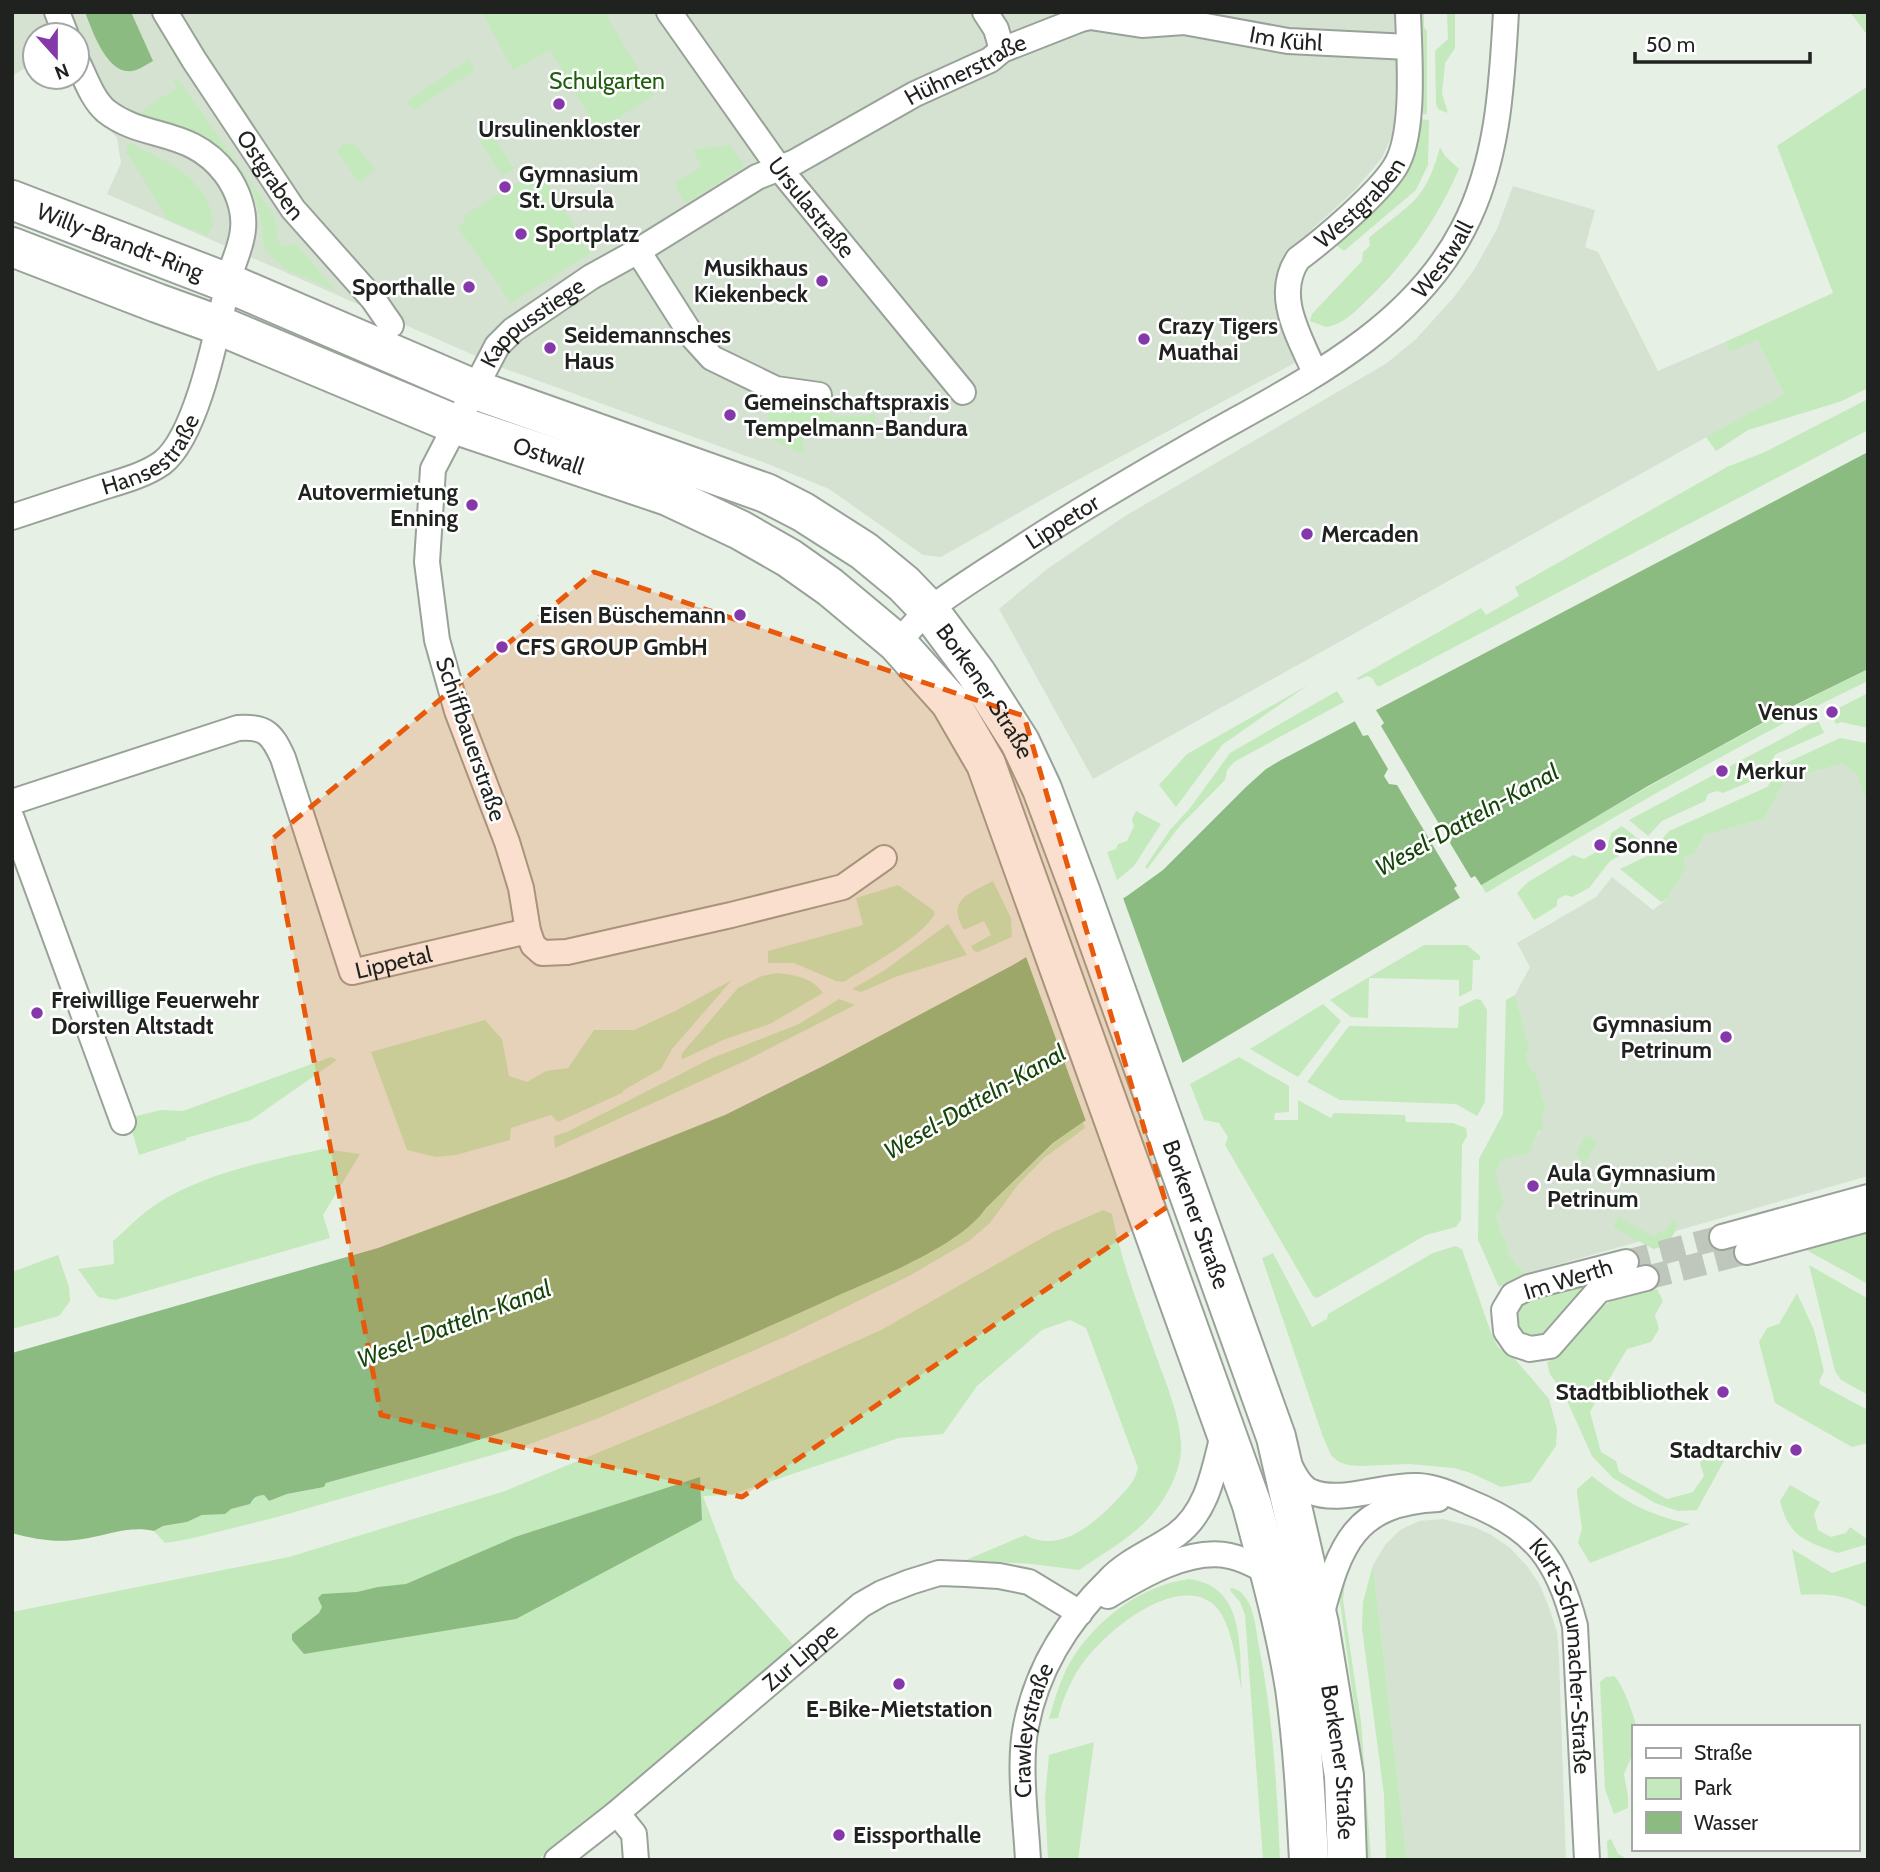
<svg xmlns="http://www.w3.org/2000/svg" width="1880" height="1872" viewBox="0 0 1880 1872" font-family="Cabin,sans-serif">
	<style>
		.built { fill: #d5e2d2 }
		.green { fill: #c4e9bc }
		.water { fill: #8bbb81 }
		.pier { fill: #e7f0e5 }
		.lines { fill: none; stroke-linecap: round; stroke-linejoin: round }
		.minor-tunnel { stroke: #bfc7bd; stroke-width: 24; stroke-dasharray: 24 12; stroke-linecap: butt }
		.minor-casing { stroke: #99a298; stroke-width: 28 }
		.primary-casing { stroke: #99a298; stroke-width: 42 }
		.minor { stroke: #fff; stroke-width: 24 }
		.primary { stroke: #fff; stroke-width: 38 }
		.marked { fill: #e8590c; fill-opacity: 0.2; stroke: #e8590c; stroke-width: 5; stroke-dasharray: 14 9; stroke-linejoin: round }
		.poi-dot { fill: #8438aa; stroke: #fff; stroke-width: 2.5 }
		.labels { text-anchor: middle; stroke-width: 5; stroke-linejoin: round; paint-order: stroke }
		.street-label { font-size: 23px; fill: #1f221e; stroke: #fff }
		.park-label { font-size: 23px; fill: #215f10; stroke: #fff }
		.poi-label { font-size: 23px; font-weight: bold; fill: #1f221e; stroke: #fff; text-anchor: start }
		.water-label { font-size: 24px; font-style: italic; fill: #16450a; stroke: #fff }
	</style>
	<rect width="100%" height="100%" fill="#e7f0e5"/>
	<g class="built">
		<path d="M12,12H1399L1394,131L1382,158L1354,191L1295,245L1279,284L1300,360L1059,490L941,557L923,555L829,489L768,464L503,368L107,194L121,163L117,138L81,99L72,77H77V35H35V62L12,76Z"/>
		<path d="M1513,186L1595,210L1585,247L1598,252L1658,371L1725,342L1730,351L1757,340L1784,394L1093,779L999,609L1047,569L1125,516L1387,363L1416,339L1454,297L1474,270L1497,229Z"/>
		<path d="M1843,764L1856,774L1868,804V1176L1525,1274L1509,1255L1505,1237L1502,1236L1496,1215L1495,1172L1502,1160L1528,1153L1540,1131L1542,1116L1546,1110L1536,1073L1530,1069L1526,1054L1530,1049L1515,995L1530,967L1517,943L1596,897L1612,877L1653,910L1667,899L1686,868L1684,857L1694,854L1705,835L1764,819L1786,779Z"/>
		<path d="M1443,1519L1474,1527L1490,1534L1510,1548L1527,1566L1540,1585L1550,1610L1557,1632L1559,1657L1566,1860H1407L1373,1565L1385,1545L1400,1530L1419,1521Z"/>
	</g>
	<g class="green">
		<path d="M482,12H604L654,95L598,131L550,50L513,70Z"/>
		<path d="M1420,12H1424V27L1427,31V114H1419Z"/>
		<path d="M1440,12H1455V48L1445,63L1442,94L1448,113L1438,109L1436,104L1435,51L1448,39L1447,13Z"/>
		<path d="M1850,12H1868V36Z"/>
		<path d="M468,60L475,70L414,110L407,101Z"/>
		<path d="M178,79L274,215L280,247L296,244L336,291L284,268L264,249C259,162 219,136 141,115L145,108L177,88L173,81Z"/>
		<path d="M1868,86V388L1842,401L1748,430L1716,451L1706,437L1784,394L1757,340L1730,352L1725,342L1833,293L1777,146Z"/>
		<path d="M1419,119L1429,120L1428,165L1416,190L1344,251L1332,242Z"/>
		<path d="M492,134L514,169L502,176L480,141Z"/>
		<path d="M129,143C165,160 213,180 213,227L207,235L168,220L126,151Z"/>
		<path d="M349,143L355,145L376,170L359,182L339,155L338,150L343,144Z"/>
		<path d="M730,145L745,166L685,204L675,182L702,167L693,150Z"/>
		<path d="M1440,147L1445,156L1459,169C1437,220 1406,263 1366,301C1355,312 1342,325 1326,327L1310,321L1312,314L1362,261L1363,252L1370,246L1369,238C1410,203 1425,203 1440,147Z"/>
		<path d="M542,174L591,253L511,303L457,226L466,221L463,216L515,183L529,182Z"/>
		<path d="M1868,399V430L1380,686H1377L1372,678L1367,676L1358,680L1357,678L1481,608L1486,615L1519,596L1515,587L1727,467L1765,452Z"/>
		<path d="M798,401L815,403L833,417L864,416L875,413V431L803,434V454C769,438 769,446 768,406H788L789,409Z"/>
		<path d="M1868,669V681C1736,744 1611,819 1486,893L1481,885C1608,809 1735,735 1868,669Z"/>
		<path d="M1308,685L1222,745L1176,807L1159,785L1187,754Z"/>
		<path d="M1337,691L1344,702L1234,762L1227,770L1225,780L1179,827L1147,869L1145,867L1170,830L1190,808L1230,753Z"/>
		<path d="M1868,693V728L1841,722L1836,724L1833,716L1835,710Z"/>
		<path d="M1815,721L1819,722L1824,733L1776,754L1759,778L1723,793L1717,791L1708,794L1705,801L1662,821L1648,836L1629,820Z"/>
		<path d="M1840,738L1866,743L1868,747V804L1856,774L1843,764L1786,779L1764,819L1705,835L1694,854L1684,857L1686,868L1667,899L1661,902L1620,869L1649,855L1669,831L1767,787L1784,764Z"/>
		<path d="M1136,811L1161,824L1134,866L1117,880L1107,852L1116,849L1118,844L1127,841L1134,826L1132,819Z"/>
		<path d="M1622,826L1643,843L1610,861L1589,888L1572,897L1565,895L1557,900V906L1534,920L1517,893L1528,882L1573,855L1584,859L1608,845L1611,833Z"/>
		<path d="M993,881L1011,918L1012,937L978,952L974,951L971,946L991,935L984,921L964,930C946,899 969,894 993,881Z"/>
		<path d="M898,885L933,910L935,914C919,940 869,965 844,982L836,981L794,963H768V951L863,925L856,898Z"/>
		<path d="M948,924L967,955L898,976L861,992L852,989L885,970Z"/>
		<path d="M1424,945H1467L1480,956V960H1473L1472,990L1459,997V980L1369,978L1368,1018L1351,1017L1330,1000Z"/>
		<path d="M777,973C795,975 813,978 823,993L770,1024L723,1040L683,1059L681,1057L683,1052L738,988L762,976Z"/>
		<path d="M732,980L672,1049L661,1069L624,1090L622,1093L558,1122L551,1115L511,1128L510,1140L456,1155L436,1157L407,1150L371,1052L485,1020L502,1039L509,1076L527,1082L546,1071L568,1068L594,1030H634L677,1010Z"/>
		<path d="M1515,995L1530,1049L1526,1054L1530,1069L1536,1073L1546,1110L1542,1116L1544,1130L1539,1131L1529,1153L1502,1160L1495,1172L1504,1203L1496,1215L1502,1236L1505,1237L1509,1255L1525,1274L1499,1287L1478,1240L1479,1159L1503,1114L1506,1000Z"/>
		<path d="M839,999L855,1005L747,1060L555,1148L554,1136L567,1132L712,1058L799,1024Z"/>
		<path d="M1476,999L1481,1000L1487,1010L1485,1102L1477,1116L1456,1104L1340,1100L1307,1082L1349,1026L1458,1028L1459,1007Z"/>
		<path d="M1323,1004L1341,1021L1298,1077L1250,1049Z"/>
		<path d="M331,1057L337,1060L251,1120L186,1138V1140L139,1155L128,1118L161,1110L183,1111Z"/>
		<path d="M1239,1057L1289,1086V1112L1275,1113L1274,1120H1298V1100L1331,1118L1334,1113L1405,1115L1406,1122L1453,1123L1466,1128L1467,1136L1462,1145L1461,1220L1456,1227L1426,1235L1317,1298L1313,1296L1225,1145L1228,1137L1219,1123L1204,1120L1190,1084Z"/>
		<path d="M1083,1122L1085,1128L1044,1158L1017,1186L990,1223L969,1241L909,1276L789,1335L599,1418L530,1444L281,1516L189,1539L165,1543L154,1531L163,1526L187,1522L202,1515L250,1504C253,1497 257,1495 264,1495L269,1501L287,1494L324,1487L326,1483C386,1466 449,1451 509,1430C621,1392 729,1345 837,1296C878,1278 962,1246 986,1208L1054,1143Z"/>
		<path d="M1586,1135L1598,1142L1584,1165L1576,1153Z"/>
		<path d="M324,1149L360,1154L323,1215L330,1238L115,1300L98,1297L78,1269L114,1264L113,1241C127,1229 140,1215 155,1205C202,1174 269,1160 324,1149Z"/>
		<path d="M1103,1210L1112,1214C1122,1265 1141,1313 1158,1361C1168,1388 1179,1415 1181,1443C1183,1468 1167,1498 1151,1516C1131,1538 1104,1553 1079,1570L1032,1564L966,1560L1025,1535C1058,1553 1090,1527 1113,1504C1124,1492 1134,1484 1138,1468L1086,1328L1070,1320L1042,1330L977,1386L943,1434L899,1438L730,1495L703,1496L734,1578L795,1647L655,1766L537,1860H12V1612L289,1557L505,1491L716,1404L881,1330L1051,1233Z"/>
		<path d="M1618,1217L1655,1237L1659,1231L1664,1233L1672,1220L1676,1221L1677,1228L1667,1246L1653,1249L1613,1227Z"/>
		<path d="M1868,1229V1284L1801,1247Z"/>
		<path d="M1455,1246L1462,1249L1491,1333L1498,1347L1515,1359L1549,1399L1557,1429L1556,1446L1531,1482L1501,1487L1471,1473L1454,1468L1409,1464L1360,1466L1348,1465L1339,1462L1331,1455L1323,1437L1262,1258L1273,1253L1312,1327L1327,1319L1328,1314L1433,1253Z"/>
		<path d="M58,1255L69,1287L70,1301L59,1316L12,1329V1272Z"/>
		<path d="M1809,1265L1867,1298L1868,1395L1841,1380L1835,1371Z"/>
		<path d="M1634,1266L1640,1269L1549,1334L1530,1340L1514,1330L1518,1302Z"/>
		<path d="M1657,1289L1663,1301L1655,1315L1659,1329L1651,1342L1627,1349L1590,1412L1601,1452L1616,1461L1619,1472L1667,1499L1693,1492L1704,1476L1700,1463L1707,1451L1724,1447L1730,1450L1697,1510L1678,1511L1655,1503L1613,1478L1592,1456L1564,1394L1550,1374L1547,1362C1575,1349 1581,1322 1605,1305C1619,1295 1641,1293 1657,1289Z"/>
		<path d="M1797,1293L1814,1330L1824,1371L1819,1382L1821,1385L1868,1410V1443L1852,1447L1775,1403L1759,1342L1767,1328L1779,1324Z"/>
		<path d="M1592,1476C1627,1503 1646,1514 1690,1524L1590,1563L1578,1543L1582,1528L1577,1493V1489Z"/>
		<path d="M1790,1485L1820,1502L1814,1514L1818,1530L1831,1537L1846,1533L1850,1527L1868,1540V1544L1838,1553C1805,1541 1789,1537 1780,1501Z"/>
		<path d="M1792,1549L1832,1573L1868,1561V1608C1846,1595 1826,1593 1801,1595Z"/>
		<path d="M1373,1565L1407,1860H1386L1384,1795L1362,1628L1363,1602Z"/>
		<path d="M1346,1571L1343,1600L1361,1722L1371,1860H1367L1362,1763L1340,1602V1595Z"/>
		<path d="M1189,1579C1246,1586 1239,1649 1242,1692C1237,1668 1232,1618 1212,1603C1173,1575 1107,1631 1085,1660C1073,1675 1062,1700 1058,1718L1049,1719C1055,1698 1061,1677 1072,1659C1097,1619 1142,1585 1189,1579Z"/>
		<path d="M1231,1588C1236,1589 1241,1591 1244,1596C1255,1608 1256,1631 1259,1647C1273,1717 1277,1788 1280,1860H1263L1245,1615L1240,1602L1230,1590Z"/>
		<path d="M1614,1676C1624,1686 1632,1712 1637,1727H1633V1753L1624,1774L1628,1797V1808L1614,1814L1605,1789L1600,1682L1606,1677Z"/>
		<path d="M1094,1742L1078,1860H1048L1045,1798L1049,1755Z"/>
		<path d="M1611,1839L1618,1854L1629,1860H1608L1607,1841Z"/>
	</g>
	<g class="water">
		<path d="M85,12H131L153,61C147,64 139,70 132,71C107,75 92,30 85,12Z"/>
		<path d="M1868,452V669L1793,706L1648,786L1083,1122L1053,1143L986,1208C962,1245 878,1278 837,1296C729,1345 621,1392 509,1430C449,1451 386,1466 326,1483L324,1487L287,1494L269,1501L264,1495C256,1496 254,1497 250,1504L231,1509L225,1514L202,1515L187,1522L163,1526L154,1531C131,1525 107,1535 83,1539C59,1543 36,1540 12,1533V1353L378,1248L567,1178L725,1115L829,1063L1013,965L1127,896L1163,870L1246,787L1266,769L1281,760Z"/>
		<path d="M700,1477L702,1520L516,1619L304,1654L292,1640V1634L319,1613L322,1607L318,1598L322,1594L357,1592L378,1587L406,1584L515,1537Z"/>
	</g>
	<g class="pier">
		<path d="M1374,707L1384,723L1381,726L1442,829H1449L1453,836L1450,843L1471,878L1475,876L1483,888L1462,901L1454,888L1457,886L1397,785L1389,784L1384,776L1388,769L1368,735L1363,736L1353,718Z"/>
		<path d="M1122,895L1184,1067L1087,1124L1025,954Z"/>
	</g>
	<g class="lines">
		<g class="minor-tunnel">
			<path d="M1626,1262L1722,1237"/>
			<path d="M1646,1278L1747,1252"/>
		</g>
		<g class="minor-casing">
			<g id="minor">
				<path d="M57,12L66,35"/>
				<path id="s1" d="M165,12L194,60L293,209L373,299L391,325"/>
				<path id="s2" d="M669,12L779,168L963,392"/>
				<path d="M985,12L996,29L1002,50"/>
				<path d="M638,251L692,336L712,358L776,389L819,395"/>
				<path id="s3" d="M1315,373C1300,337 1273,296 1298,259C1325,239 1378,194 1395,167C1416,134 1409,52 1408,12"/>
				<path id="s4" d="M12,517C43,507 73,497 103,487C123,481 145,475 162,463C199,435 219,321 230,275C234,260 242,245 243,229C245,210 237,189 226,174C191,127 144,141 106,111C92,99 85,77 77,61"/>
				<path id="s5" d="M897,643C908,632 918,619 930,609C958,588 989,569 1018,550C1080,509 1144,472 1209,435C1303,382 1411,330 1463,229C1498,163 1502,85 1506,12"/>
				<path id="s6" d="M12,802L238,728C266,726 272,734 283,758L352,972L528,931L533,945L542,953L567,952L731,915L843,887L884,858"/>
				<path d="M12,819L123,1122"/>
				<path id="s7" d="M528,931L521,888L507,842L457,711L437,640L427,562L433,469L497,346L513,330L591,277L638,251L757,177L795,162L915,94L990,60L1002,50L1081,19L1090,17L1142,25L1184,22L1288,41L1409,47"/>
				<path d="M1722,1237L1868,1197"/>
				<path d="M1747,1252L1868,1219"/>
				<path d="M1626,1262L1529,1287L1513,1295L1504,1310L1506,1331L1515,1344L1530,1349L1550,1346L1599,1290L1646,1278"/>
				<path id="s8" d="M1289,1464C1294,1474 1300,1488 1312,1492C1341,1504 1386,1484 1418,1486C1436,1487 1453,1495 1469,1502C1534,1528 1558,1559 1575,1626L1587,1860"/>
				<path d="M1108,1596C1141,1576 1190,1547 1230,1556C1245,1559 1258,1567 1270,1573"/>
				<path d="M1321,1616C1340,1545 1354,1503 1438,1499"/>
				<path d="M617,1813L634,1834L636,1860"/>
				<path id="s9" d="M557,1860L617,1813L861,1605L882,1593L910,1582L939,1573L966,1574L999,1576L1029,1582L1080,1613"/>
				<path id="s10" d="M1028,1860C1026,1820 1018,1764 1026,1726C1037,1669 1068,1620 1109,1580C1128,1560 1154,1551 1176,1535C1209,1511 1214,1468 1224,1431"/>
			</g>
		</g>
		<g class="primary-casing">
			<g id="primary">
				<path id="s11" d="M12,200L228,283L476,390L766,493L803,512L864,551L904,584L929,610L976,673L1020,742L1042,789L1081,893L1276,1437L1319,1624L1344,1776L1347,1860"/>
				<path id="s12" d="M12,247L157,303L218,325L457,425L668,496L740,530L789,558L830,587L897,643L950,702L986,764L1252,1505C1268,1565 1285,1626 1295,1688C1303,1745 1306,1803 1309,1860"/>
			</g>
		</g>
		<use href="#minor" class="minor"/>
		<use href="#primary" class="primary"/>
	</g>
	<path class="marked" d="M594,572L1024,716L1167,1207L742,1497L381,1415L272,839Z"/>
	<g class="poi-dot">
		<circle cx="559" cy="104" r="7"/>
		<circle cx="505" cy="187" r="7"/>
		<circle cx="521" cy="234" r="7"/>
		<circle cx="822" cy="281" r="7"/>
		<circle cx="469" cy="287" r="7"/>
		<circle cx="1144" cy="339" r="7"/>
		<circle cx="550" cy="348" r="7"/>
		<circle cx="730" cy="415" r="7"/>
		<circle cx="472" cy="505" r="7"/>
		<circle cx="1307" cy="534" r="7"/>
		<circle cx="740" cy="615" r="7"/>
		<circle cx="502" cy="647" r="7"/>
		<circle cx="1832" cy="712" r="7"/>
		<circle cx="1722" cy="771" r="7"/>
		<circle cx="1600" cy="845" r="7"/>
		<circle cx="37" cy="1013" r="7"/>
		<circle cx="1726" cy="1037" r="7"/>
		<circle cx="1533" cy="1186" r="7"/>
		<circle cx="1723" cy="1392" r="7"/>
		<circle cx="1796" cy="1450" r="7"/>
		<circle cx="899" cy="1684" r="7"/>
		<circle cx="839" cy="1835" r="7"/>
	</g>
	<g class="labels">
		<g class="street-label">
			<text dy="8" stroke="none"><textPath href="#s7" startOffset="1496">Im Kühl</textPath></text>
			<text dy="8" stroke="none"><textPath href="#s7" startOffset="1162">Hühnerstraße</textPath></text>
			<text dy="8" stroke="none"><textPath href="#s1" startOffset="194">Ostgraben</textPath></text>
			<text dy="8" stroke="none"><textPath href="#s3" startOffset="205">Westgraben</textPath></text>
			<text dy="8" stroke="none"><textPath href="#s2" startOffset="242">Ursulastraße</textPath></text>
			<text dy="8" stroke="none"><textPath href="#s11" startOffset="116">Willy-Brandt-Ring</textPath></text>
			<text dy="8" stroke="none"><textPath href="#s5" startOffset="672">Westwall</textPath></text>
			<text dy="8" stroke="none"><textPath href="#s7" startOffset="658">Kappusstiege</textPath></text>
			<text dy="8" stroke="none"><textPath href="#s4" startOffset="156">Hansestraße</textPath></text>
			<text dy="8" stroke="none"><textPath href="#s12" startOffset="576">Ostwall</textPath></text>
			<text dy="8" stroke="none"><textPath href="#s5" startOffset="206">Lippetor</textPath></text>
			<text dy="8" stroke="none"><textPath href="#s11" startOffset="1110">Borkener Straße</textPath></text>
			<text transform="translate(471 739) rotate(71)" y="8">Schiffbauerstraße</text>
			<text dy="8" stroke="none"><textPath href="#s6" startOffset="565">Lippetal</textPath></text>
			<text dy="8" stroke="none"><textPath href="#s11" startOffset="1676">Borkener Straße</textPath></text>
			<text transform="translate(1568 1279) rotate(-17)" y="8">Im Werth</text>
			<text dy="8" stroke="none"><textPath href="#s9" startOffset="317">Zur Lippe</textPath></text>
			<text dy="8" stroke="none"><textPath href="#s8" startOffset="396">Kurt-Schumacher-Straße</textPath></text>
			<text dy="8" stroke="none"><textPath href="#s10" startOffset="131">Crawleystraße</textPath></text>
			<text dy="8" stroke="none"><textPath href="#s11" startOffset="2244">Borkener Straße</textPath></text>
		</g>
		<g class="park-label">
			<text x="607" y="89">Schulgarten</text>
		</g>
		<g class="poi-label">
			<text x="559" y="137" text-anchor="middle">Ursulinenkloster</text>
			<text x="519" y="182">Gymnasium<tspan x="519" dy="26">St. Ursula</tspan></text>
			<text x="535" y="242">Sportplatz</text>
			<text x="808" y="276" text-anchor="end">Musikhaus<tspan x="808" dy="26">Kiekenbeck</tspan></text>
			<text x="455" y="295" text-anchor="end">Sporthalle</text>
			<text x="1158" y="334">Crazy Tigers<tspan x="1158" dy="26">Muathai</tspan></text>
			<text x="564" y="343">Seidemannsches<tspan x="564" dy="26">Haus</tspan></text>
			<text x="744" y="410">Gemeinschaftspraxis<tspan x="744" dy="26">Tempelmann-Bandura</tspan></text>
			<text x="458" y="500" text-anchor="end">Autovermietung<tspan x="458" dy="26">Enning</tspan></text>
			<text x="1321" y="542">Mercaden</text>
			<text x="726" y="623" text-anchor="end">Eisen Büschemann</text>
			<text x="516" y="655">CFS GROUP GmbH</text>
			<text x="1818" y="720" text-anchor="end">Venus</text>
			<text x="1736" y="779">Merkur</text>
			<text x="1614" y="853">Sonne</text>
			<text x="51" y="1008">Freiwillige Feuerwehr<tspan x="51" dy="26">Dorsten Altstadt</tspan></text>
			<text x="1712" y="1032" text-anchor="end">Gymnasium<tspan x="1712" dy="26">Petrinum</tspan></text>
			<text x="1547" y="1181">Aula Gymnasium<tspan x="1547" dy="26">Petrinum</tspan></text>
			<text x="1709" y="1400" text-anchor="end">Stadtbibliothek</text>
			<text x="1782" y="1458" text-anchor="end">Stadtarchiv</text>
			<text x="899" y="1717" text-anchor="middle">E-Bike-Mietstation</text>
			<text x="853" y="1843">Eissporthalle</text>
		</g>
		<g class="water-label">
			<text transform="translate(1467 820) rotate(-29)" y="8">Wesel-Datteln-Kanal</text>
			<text transform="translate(975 1102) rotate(-30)" y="8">Wesel-Datteln-Kanal</text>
			<text transform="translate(454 1324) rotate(-21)" y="8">Wesel-Datteln-Kanal</text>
		</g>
	</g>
	<rect width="1880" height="1872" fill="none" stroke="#1f221e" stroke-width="28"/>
	<rect x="1632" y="1725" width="228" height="126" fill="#ffffff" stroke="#a5a7a5" stroke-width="2"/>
	<rect x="1646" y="1748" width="35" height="10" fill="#ffffff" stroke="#a5a7a5" stroke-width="2"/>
	<text x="1694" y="1760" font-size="21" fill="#1f221e">Straße</text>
	<rect x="1646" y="1778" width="35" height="21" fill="#c4e9bc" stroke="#a5a7a5" stroke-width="2"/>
	<text x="1694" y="1795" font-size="21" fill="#1f221e">Park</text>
	<rect x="1646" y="1812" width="35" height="21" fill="#8bbb81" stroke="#a5a7a5" stroke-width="2"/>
	<text x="1694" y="1830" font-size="21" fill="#1f221e">Wasser</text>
	<g transform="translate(56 56) rotate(159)"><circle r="33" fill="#ffffff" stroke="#a5a7a5" stroke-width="2"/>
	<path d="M0-5L12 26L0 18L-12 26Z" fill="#8438aa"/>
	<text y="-10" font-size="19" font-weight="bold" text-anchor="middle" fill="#1f221e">N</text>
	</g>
	<path d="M1635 52v10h175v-10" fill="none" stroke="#1f221e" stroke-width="3.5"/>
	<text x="1646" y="52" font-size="21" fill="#1f221e" stroke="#ffffff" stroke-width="5" paint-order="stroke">50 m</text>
</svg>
